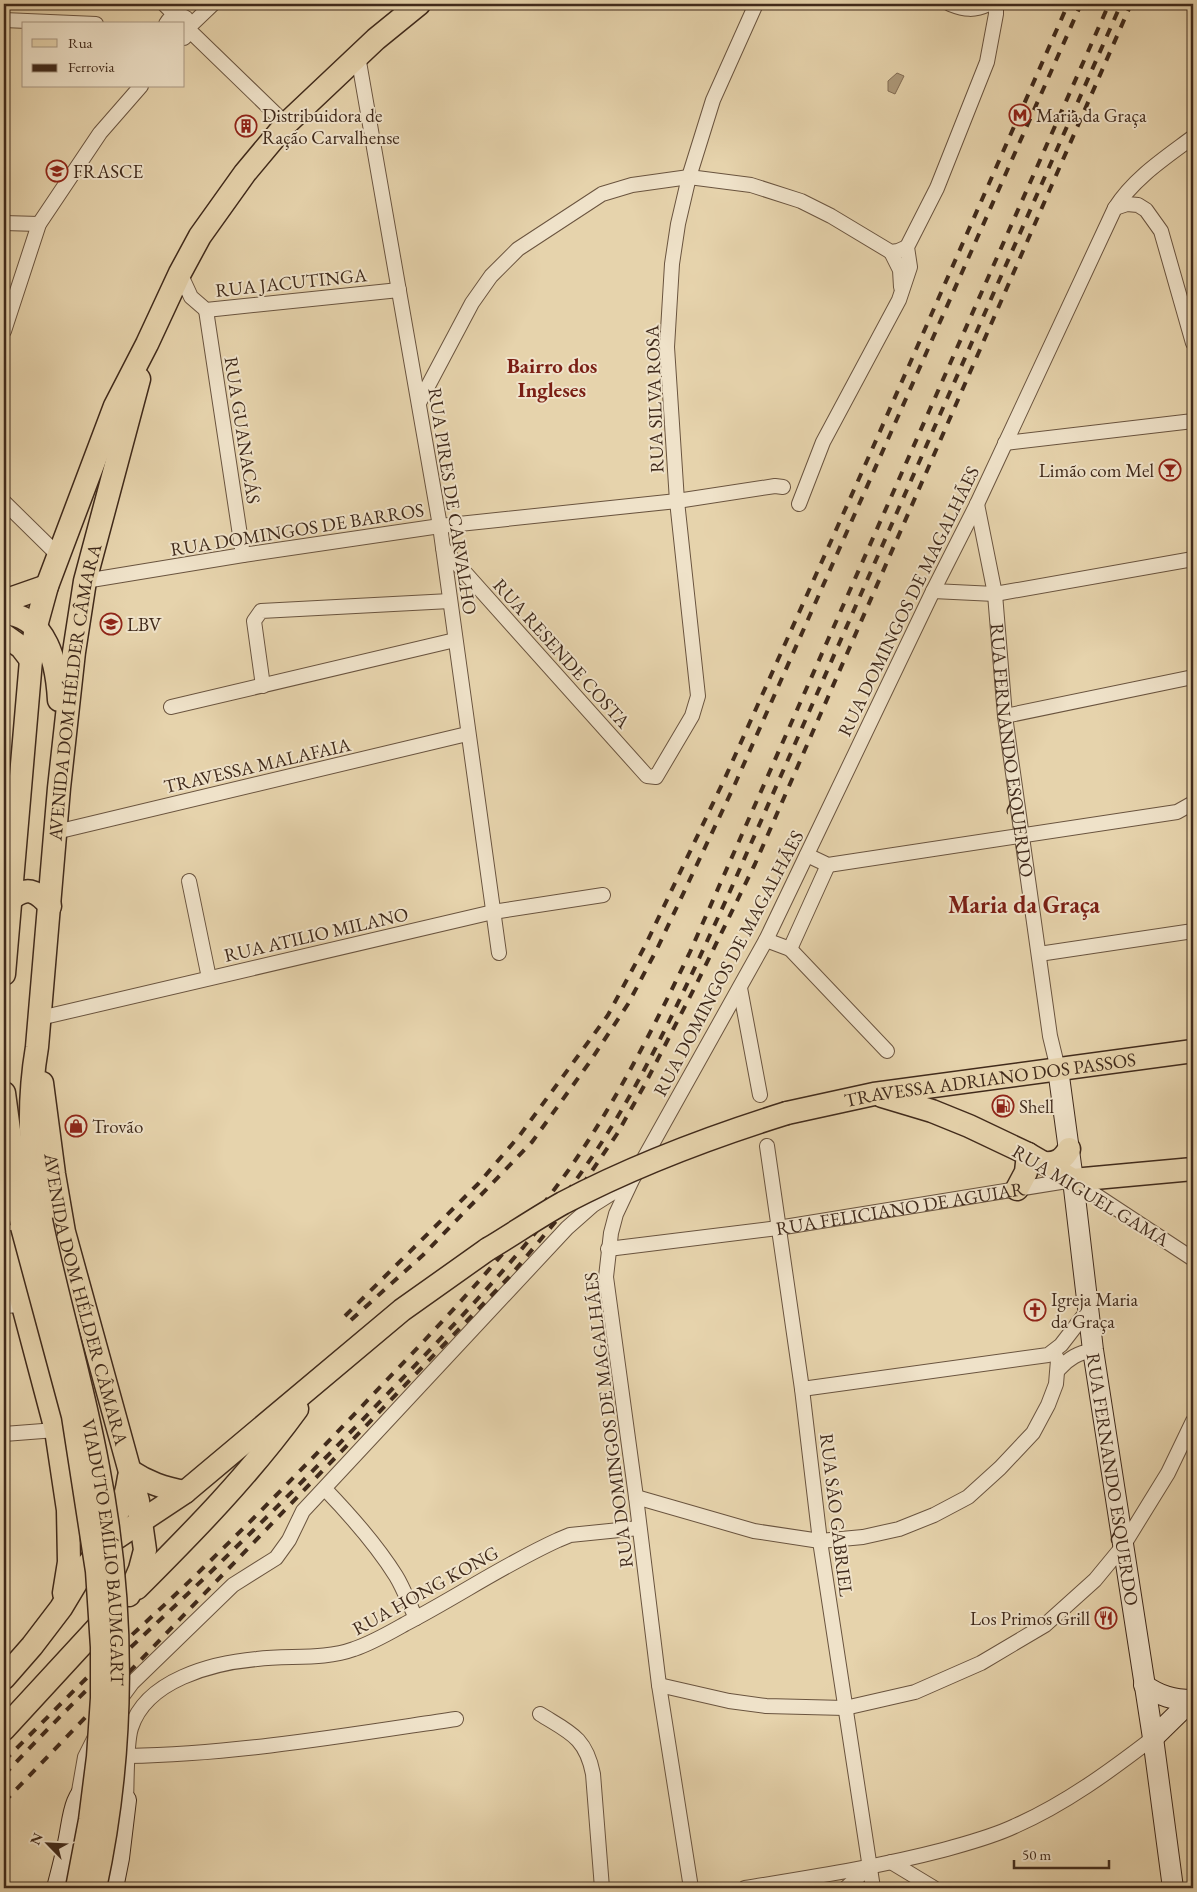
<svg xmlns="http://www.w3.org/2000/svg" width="1197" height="1892" viewBox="0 0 1197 1892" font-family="'EB Garamond',serif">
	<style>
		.water { fill: #ae9a7b; stroke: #826d55 }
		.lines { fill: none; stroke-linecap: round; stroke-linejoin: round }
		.street-casing { stroke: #6a543f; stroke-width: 16 }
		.secondary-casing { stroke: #402a1b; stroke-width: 22 }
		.primary-casing { stroke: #402a1b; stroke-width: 25 }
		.street { stroke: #efe2c9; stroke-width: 14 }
		.secondary { stroke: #efe2c9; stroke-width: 20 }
		.primary { stroke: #e6d3ac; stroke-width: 22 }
		.rail { stroke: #402a1b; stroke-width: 4; stroke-dasharray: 9 9; stroke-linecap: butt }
		.primary-bridge-casing { stroke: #402a1b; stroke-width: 25; stroke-linecap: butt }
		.primary-bridge { stroke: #e6d3ac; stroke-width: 22 }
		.labels { text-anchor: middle; stroke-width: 4; stroke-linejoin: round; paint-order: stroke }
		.poi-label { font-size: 19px; fill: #402a1b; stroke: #efe2c9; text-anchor: start }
		.street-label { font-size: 19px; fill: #402a1b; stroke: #efe2c9 }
		.quarter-label { font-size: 21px; font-weight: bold; fill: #7a1f14; stroke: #efe2c9 }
		.district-label { font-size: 24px; font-weight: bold; fill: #7a1f14; stroke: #efe2c9 }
	</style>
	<rect width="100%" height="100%" fill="#e6d3ac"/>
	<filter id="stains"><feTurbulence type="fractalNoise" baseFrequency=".004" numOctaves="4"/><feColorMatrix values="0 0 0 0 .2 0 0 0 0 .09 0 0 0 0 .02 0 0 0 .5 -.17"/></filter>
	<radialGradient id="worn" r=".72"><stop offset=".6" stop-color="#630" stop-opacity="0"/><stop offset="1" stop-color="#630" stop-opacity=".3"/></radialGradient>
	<path class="water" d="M897,73L904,76L895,94L888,91V81Z"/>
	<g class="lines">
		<g class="street-casing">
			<g id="street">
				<path d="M164,4L175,15"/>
				<path d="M950,4C965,10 974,11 989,4"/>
				<path d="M4,20L96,24"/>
				<path d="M166,24C171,15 178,13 186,18C191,25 191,32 184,38"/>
				<path d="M190,26L213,4"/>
				<path d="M190,31L286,124"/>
				<path d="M358,56L440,526L499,953"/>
				<path d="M1115,208L1127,204L1138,205L1146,210L1161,231L1193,343"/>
				<path d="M4,223L39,224"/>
				<path d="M891,252L900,270L901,287"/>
				<path d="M180,273L191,297L206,310L399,290"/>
				<path d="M206,310L243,555"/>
				<path d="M4,331L39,224L100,133L141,86"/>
				<path d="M419,403L472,303L491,276L518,249L602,194L632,185L689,177L751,185L801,201L831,216L891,252L898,251L907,247"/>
				<path d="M1005,443L1193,421"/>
				<path d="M4,502L59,556"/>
				<path d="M799,504L823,442L899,300L910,267L907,247L937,188L987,62L996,14V4"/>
				<path id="s1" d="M977,504L995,594L1005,716L1050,1036L1058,1069"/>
				<path d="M443,548L647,776L656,777L692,716L698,696L677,501L667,347L672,264L678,224L689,177L713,100L756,4"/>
				<path d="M85,581L243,555L440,526L677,501L775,486L783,487"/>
				<path d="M933,591L995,594L1193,559"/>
				<path d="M263,686L254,621L261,611L450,601"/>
				<path d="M171,707L455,640"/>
				<path d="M1005,716L1193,677"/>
				<path d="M56,832L467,734"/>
				<path d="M807,855L828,865L1177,812L1193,803"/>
				<path d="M189,881L209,978"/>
				<path d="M766,940L790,949L887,1051"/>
				<path d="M790,949L828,865"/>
				<path d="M1039,954L1193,931"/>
				<path d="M740,988L760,1095"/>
				<path d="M40,1018L493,912L603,895"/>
				<path d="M767,1146L802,1389L820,1541L873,1888"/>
				<path id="s2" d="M608,1249L778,1228L1073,1180L1193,1259"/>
				<path d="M4,1306L21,1305"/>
				<path d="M1059,1369C1069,1358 1078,1353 1093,1350"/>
				<path d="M802,1389L1048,1355L1061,1345L1088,1310"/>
				<path d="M4,1434L56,1430"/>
				<path d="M325,1489C351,1516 376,1544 396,1576C404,1589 409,1604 416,1618"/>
				<path d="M636,1497L754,1531L820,1541L863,1537L899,1529L934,1515L968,1497L1000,1468L1033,1433L1048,1405L1056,1384L1058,1360L1053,1352"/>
				<path d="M659,1685L729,1701L766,1706L845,1708L915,1692L981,1663L1045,1625L1095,1580L1123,1546L1168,1473L1193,1421"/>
				<path d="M118,1702L132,1683L233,1585L276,1558L289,1540L303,1511L567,1228L593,1205L631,1181"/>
				<path d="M540,1714C569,1732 586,1737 593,1774L602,1888"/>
				<path d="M128,1756C238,1754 348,1735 456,1719"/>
				<path d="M78,1797L85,1757L95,1737"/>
				<path d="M126,1800C127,1781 126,1744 131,1728C146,1680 212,1663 257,1659C289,1655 324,1660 354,1649C372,1643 389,1633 405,1624C457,1597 505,1564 558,1540L570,1535L639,1528"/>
				<path d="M891,1862L934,1888"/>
				<path d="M691,1888L659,1685L636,1497L606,1277L611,1233L616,1214L632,1180L766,940L933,591L977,504L1115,208C1134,178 1165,158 1193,137"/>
				<path d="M745,1888C812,1877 878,1867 943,1850C968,1843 992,1837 1015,1826C1065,1804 1110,1771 1153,1738"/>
				<path d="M846,1888L869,1867"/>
			</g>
		</g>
		<g class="secondary-casing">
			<g id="secondary">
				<path id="s3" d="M1058,1069L1073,1180L1093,1350L1153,1738L1173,1888"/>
				<path d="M1144,1685C1160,1696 1173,1700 1192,1700"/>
				<path d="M1153,1738L1193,1699"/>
				<path d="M57,1888C61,1873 65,1858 68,1843C71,1830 72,1814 77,1802C90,1772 109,1780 126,1800L119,1858L113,1888"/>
			</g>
		</g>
		<g class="primary-casing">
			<g id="primary">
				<path d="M4,601L47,586"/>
				<path d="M4,613C47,616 57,664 59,700"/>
				<path d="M4,635L21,647L31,660"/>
				<path d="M9,901C26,885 36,890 50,906"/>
				<path d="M4,974L31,660L36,626L47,586L115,406L147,344L180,273L200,236L245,173L286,124L376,39L419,4"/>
				<path id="s4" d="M42,1083L54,1174L64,1232L138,1501L145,1550L140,1569L129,1595"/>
				<path d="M4,1093L22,1227"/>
				<path d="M882,1096L932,1111L969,1126L1028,1154L1073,1180L1193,1169"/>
				<path id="s5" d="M787,1113L874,1094L1193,1051"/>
				<path d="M1044,1163C1056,1164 1063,1160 1069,1149"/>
				<path d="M1017,1189L1026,1172L1028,1154"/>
				<path id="s6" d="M41,1220C30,1161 27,1106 37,1047L59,788L74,652L85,581L139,379"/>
				<path d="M4,1234L56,1430L68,1510L69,1562L64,1593"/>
				<path d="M130,1471C148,1483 164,1488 185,1492"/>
				<path d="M90,1523C121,1522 125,1503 129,1477"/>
				<path d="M137,1588C194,1531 249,1475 297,1409"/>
				<path d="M4,1678L32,1646L61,1608L85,1568L101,1548L185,1492L402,1310L488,1249"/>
				<path d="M4,1729L110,1614"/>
			</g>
		</g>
		<use href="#street" class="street"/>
		<use href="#secondary" class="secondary"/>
		<use href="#primary" class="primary"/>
		<g class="rail">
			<path d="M345,1316L478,1184L520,1135L608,1015L646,944L725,778L870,454L1068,4"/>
			<path d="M351,1320L423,1255L532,1142L589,1063L628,1004L657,949L735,784L1081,4"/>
			<path d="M4,1761C38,1727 72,1692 106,1659C140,1627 175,1596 208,1563C268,1505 326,1444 384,1383C450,1314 515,1245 570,1168C617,1100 654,1027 690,952L1109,4"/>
			<path d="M4,1775C37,1740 70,1706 105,1672C146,1632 189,1594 230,1553C288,1497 344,1439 400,1381C474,1304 550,1225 607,1134C654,1059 690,978 727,898L1121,4"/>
			<path d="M4,1802L511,1275L566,1209L617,1134L644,1086L696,985L755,864L1131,4"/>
		</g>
		<g class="primary-bridge-casing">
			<g id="primary-bridge">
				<path id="s7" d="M41,1220C58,1303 83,1384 98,1467C125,1606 125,1750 95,1888"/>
				<path d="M22,1227L73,1416L97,1571L102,1647V1698L98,1757L90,1820L77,1888"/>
				<path d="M488,1249C513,1234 538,1217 563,1203C635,1165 710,1137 787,1113"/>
			</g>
		</g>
		<use href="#primary-bridge" class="primary-bridge"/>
	</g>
	<defs>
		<g id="metro-ring" transform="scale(1.125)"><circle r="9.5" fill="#efe2c9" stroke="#8f2418" stroke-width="1.5"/><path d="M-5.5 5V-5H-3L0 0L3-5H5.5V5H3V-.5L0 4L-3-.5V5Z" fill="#8f2418"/></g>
		<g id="building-ring" transform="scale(1.125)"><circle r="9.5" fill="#efe2c9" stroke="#8f2418" stroke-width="1.5"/><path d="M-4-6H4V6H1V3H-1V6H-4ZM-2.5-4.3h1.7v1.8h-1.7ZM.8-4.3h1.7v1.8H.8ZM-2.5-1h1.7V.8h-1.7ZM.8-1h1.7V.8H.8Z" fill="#8f2418"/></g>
		<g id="university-ring" transform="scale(1.125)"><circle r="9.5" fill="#efe2c9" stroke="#8f2418" stroke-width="1.5"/><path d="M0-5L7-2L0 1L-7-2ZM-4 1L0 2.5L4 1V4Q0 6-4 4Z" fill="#8f2418"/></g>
		<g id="bar-ring" transform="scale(1.125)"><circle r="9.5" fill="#efe2c9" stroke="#8f2418" stroke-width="1.5"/><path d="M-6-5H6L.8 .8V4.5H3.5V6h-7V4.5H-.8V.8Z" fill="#8f2418"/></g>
		<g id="school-ring" transform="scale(1.125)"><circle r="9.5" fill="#efe2c9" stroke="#8f2418" stroke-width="1.5"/><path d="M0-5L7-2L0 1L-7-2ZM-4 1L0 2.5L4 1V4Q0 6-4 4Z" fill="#8f2418"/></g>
		<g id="fuel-ring" transform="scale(1.125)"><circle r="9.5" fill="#efe2c9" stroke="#8f2418" stroke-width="1.5"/><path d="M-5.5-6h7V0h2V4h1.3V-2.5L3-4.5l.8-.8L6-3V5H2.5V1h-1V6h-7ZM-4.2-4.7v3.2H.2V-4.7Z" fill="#8f2418"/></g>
		<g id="shop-ring" transform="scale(1.125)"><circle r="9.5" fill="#efe2c9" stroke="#8f2418" stroke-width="1.5"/><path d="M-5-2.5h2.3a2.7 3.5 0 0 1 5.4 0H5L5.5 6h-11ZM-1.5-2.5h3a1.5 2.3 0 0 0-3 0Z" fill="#8f2418"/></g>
		<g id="church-ring" transform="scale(1.125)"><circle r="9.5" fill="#efe2c9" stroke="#8f2418" stroke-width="1.5"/><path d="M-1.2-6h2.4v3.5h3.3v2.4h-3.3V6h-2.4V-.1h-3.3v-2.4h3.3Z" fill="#8f2418"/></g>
		<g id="restaurant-ring" transform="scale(1.125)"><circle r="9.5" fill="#efe2c9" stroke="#8f2418" stroke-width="1.5"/><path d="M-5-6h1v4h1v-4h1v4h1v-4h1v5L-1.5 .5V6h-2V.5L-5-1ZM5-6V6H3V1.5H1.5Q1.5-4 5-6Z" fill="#8f2418"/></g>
	</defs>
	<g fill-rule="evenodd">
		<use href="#metro-ring" x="1020" y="115"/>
		<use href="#building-ring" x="246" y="126"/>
		<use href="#university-ring" x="57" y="171"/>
		<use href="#bar-ring" x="1170" y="470"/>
		<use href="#school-ring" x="111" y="624"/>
		<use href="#fuel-ring" x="1003" y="1106"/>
		<use href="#shop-ring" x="76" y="1126"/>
		<use href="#church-ring" x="1035" y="1310"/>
		<use href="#restaurant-ring" x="1106" y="1618"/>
	</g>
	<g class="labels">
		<g class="poi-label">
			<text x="262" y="122">Distribuidora de<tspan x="262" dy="22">Ração Carvalhense</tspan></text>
			<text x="1036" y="122">Maria da Graça</text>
			<text x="73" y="178">FRASCE</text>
			<text x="1154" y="477" text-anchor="end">Limão com Mel</text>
			<text x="127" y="631">LBV</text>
			<text x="1019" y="1113">Shell</text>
			<text x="92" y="1133">Trovão</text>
			<text x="1051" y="1306">Igreja Maria<tspan x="1051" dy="22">da Graça</tspan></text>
			<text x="1090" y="1625" text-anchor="end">Los Primos Grill</text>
		</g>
		<g class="street-label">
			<text transform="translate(291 282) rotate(-6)" y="7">RUA JACUTINGA</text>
			<text transform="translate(654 399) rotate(-92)" y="7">RUA SILVA ROSA</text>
			<text transform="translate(243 430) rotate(81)" y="7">RUA GUANACÁS</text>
			<text transform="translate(453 501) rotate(81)" y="7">RUA PIRES DE CARVALHO</text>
			<text transform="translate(297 529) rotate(-9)" y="7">RUA DOMINGOS DE BARROS</text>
			<text transform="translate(908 601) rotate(-64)" y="7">RUA DOMINGOS DE MAGALHÃES</text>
			<text transform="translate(562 653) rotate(48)" y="7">RUA RESENDE COSTA</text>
			<text dy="7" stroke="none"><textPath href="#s6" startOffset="531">AVENIDA DOM HÉLDER CÂMARA</textPath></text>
			<text dy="7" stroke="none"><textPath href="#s1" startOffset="249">RUA FERNANDO ESQUERDO</textPath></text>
			<text transform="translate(257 765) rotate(-13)" y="7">TRAVESSA MALAFAIA</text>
			<text transform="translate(316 934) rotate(-13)" y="7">RUA ATILIO MILANO</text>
			<text transform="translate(728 963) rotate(-62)" y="7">RUA DOMINGOS DE MAGALHÃES</text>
			<text dy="7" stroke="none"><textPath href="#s5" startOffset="206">TRAVESSA ADRIANO DOS PASSOS</textPath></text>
			<text transform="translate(1091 1195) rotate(31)" y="7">RUA MIGUEL GAMA</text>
			<text dy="7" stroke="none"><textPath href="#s2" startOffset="295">RUA FELICIANO DE AGUIAR</textPath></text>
			<text dy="7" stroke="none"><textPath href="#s4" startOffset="221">AVENIDA DOM HÉLDER CÂMARA</textPath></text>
			<text transform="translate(608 1420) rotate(-97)" y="7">RUA DOMINGOS DE MAGALHÃES</text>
			<text dy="7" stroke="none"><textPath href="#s3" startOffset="414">RUA FERNANDO ESQUERDO</textPath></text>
			<text transform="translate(837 1515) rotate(83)" y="7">RUA SÃO GABRIEL</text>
			<text dy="7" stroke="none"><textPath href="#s7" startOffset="339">VIADUTO EMÍLIO BAUMGART</textPath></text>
			<text transform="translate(425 1590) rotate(-29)" y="7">RUA HONG KONG</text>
		</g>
		<g class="quarter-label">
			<text x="552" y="373">Bairro dos<tspan x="552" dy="24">Ingleses</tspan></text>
		</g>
		<g class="district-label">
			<text x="1024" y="913">Maria da Graça</text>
		</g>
	</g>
	<rect width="1197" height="1892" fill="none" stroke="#e6d3ac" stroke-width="20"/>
	<rect x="5" y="5" width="1187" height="1882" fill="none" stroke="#402a1b" stroke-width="2.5"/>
	<rect x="10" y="10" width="1177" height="1872" fill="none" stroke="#402a1b"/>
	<rect x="22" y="22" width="162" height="65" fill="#efe2c9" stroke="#a99883"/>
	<rect x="32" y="39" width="25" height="8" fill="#e6d3ac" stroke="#a99883"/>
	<text x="68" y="48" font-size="15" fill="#402a1b">Rua</text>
	<rect x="32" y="64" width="25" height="8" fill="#402a1b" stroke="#a99883"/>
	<text x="68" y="72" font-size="15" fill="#402a1b">Ferrovia</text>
	<g transform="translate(48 1844) rotate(294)" stroke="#efe2c9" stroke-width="4" paint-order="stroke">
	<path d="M0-4L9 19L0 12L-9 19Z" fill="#402a1b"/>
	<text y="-8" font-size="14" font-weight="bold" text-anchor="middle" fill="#402a1b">N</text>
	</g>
	<path d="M1014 1860v8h95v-8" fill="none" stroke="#402a1b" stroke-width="2.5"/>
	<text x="1022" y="1860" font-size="15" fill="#402a1b" stroke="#efe2c9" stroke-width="4" paint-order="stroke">50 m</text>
	<rect width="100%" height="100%" filter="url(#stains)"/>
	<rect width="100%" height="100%" fill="url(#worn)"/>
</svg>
